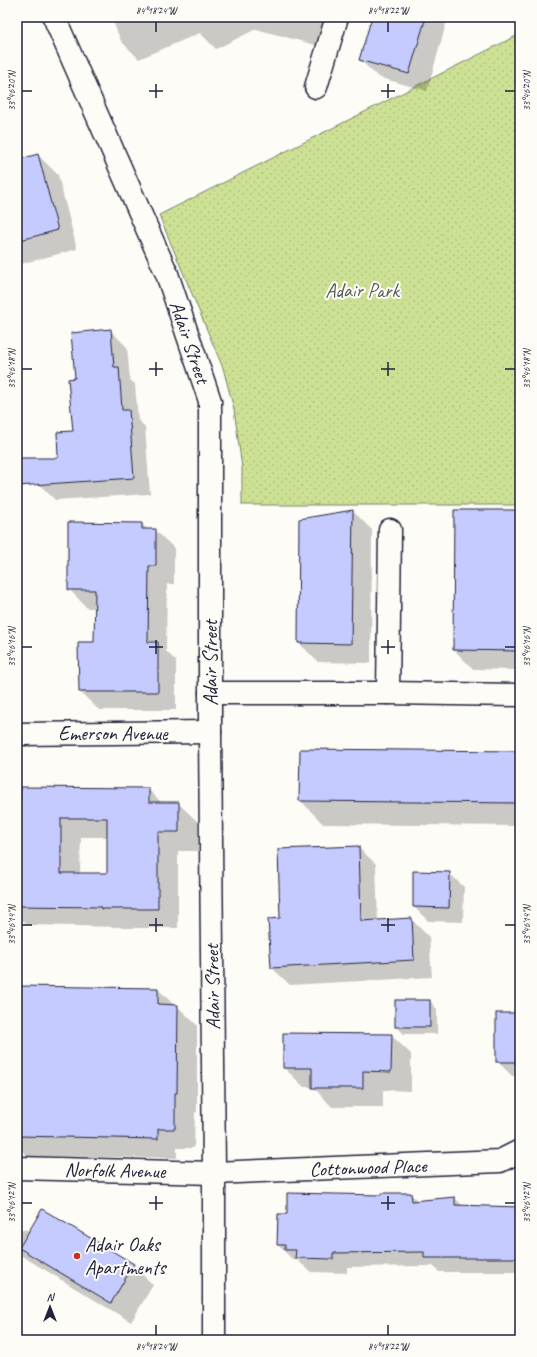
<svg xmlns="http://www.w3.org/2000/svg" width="537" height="1357" viewBox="0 0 537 1357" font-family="Caveat,sans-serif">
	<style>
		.park { fill: url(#park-dots); stroke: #788268 }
		.shadow { fill: #0003; fill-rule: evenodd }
		.building { fill: #c5cbfe; stroke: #22223b; fill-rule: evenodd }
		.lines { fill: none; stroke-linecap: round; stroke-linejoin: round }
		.minor-casing { stroke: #22223b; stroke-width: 25 }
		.minor { stroke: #fdfcf7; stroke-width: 22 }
		.ticks { fill: none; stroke: #22223b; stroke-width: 1.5 }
		.poi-dot { fill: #c8321e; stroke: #fdfcf7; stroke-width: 1.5 }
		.labels { text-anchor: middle; stroke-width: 4; stroke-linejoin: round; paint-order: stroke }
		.park-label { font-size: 20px; fill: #555b56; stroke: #fdfcf7 }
		.street-label { font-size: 20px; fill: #22223b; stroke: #fdfcf7 }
		.poi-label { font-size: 20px; fill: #22223b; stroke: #fdfcf7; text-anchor: start }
		.neatline { fill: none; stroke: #22223b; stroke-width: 1.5 }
		.ticks-label { font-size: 10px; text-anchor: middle; fill: #22223b }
	</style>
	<defs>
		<pattern id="park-dots" width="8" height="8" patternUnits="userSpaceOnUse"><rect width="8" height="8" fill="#cde195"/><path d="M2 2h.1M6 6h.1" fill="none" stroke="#b0c181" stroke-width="1.8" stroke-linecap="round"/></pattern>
	</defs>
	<rect width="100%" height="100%" fill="#fdfcf7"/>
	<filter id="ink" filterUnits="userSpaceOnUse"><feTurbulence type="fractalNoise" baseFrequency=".025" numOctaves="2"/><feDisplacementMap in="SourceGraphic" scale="8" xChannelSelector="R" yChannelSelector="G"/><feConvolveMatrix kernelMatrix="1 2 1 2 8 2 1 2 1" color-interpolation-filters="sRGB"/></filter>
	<g filter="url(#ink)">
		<path class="park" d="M520,34V505H242V468L234,409L223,368L159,215Z"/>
		<g class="shadow">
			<path d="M111,17H335L326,48L256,29L216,49L200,33L139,59L121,41Z"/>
			<path d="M373,17H448L427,91L378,77L360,60Z"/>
			<path d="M38,155L58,175L77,249L17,265V161Z"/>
			<path d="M110,330L127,347L130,380L135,384L138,420L145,427L150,494L55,500L39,484L60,459L74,432L76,379Z"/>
			<path d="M17,374L19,376L22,409L17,408Z"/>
			<path d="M353,511L372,530L371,663L318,662L299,643Z"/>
			<path d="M520,511V670L473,669L454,650Z"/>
			<path d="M142,524L148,530H155L174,548V584H167L166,651L176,661V710H99L80,692L95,643L96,608H87L69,589Z"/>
			<path d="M520,752V826L323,824L300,800Z"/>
			<path d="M148,789L162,803H178L198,822V851H178V928H122L120,927L27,925L17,915V802ZM81,837H108V874H80Z"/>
			<path d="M358,847L376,864L378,921L411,919L429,937L432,977L290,985L272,968L281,919Z"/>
			<path d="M449,873L464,887L463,922L428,921L414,907Z"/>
			<path d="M17,987L158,989L175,1006H177L197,1025V1112H195L194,1148H177V1158L27,1156L17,1146Z"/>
			<path d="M430,1001L437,1009V1034H404L396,1026Z"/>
			<path d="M520,1014V1076H512L497,1061Z"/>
			<path d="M391,1035L411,1054V1091L383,1090V1107H332L313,1087H304L284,1068Z"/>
			<path d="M411,1194L418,1201L455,1198L463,1206L520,1208V1274H517L515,1272H439L433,1266L347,1267V1273L311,1272L296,1259H292L278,1245L288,1215L382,1196Z"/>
			<path d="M42,1211L133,1265L153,1285L131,1322L17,1253V1229L31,1230Z"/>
		</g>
		<g class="building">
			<path d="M372,17H426L409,74L359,60Z"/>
			<path d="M38,154L58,230L17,241V160Z"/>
			<path d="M111,329L114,367H119L122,410H129L134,478L17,486V458H58L57,432L73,431L68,379L75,378L71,333Z"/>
			<path d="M353,510L351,644L298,643L299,519Z"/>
			<path d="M454,510H520V651L453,650Z"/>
			<path d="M68,522L142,523V529H156V566H149L148,642H158V692H79L78,642H94L95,590H68Z"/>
			<path d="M300,749L520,751V803L299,801Z"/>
			<path d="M21,787L149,788V802H179V832H158V909H101V907L17,906V801H20ZM61,818H107V873H61Z"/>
			<path d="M359,846L361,921L412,918L414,960L271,968L268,919L280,918L278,849Z"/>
			<path d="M413,871L450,872L449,908L413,907Z"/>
			<path d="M17,986L158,988V1004L178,1005L177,1093H175V1129H158V1139L17,1136Z"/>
			<rect x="395" y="1000" width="35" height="27"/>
			<rect x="496" y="1013" width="24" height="49"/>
			<path d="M283,1033L392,1034L391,1072L363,1071V1088H312V1068H283Z"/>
			<path d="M287,1193L381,1195V1193H411L412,1201L455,1197V1205L520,1207V1258H424V1252L333,1253V1259L295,1258L296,1250H285V1245H277L278,1214H287Z"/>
			<path d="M42,1209L134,1264L111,1303L19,1248Z"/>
		</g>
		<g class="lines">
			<g class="minor-casing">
				<g id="minor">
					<path d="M54,17L167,274L210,401V732L214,1173V1340"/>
					<path d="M316,87L337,17"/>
					<path d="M210,693H388L520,695"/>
					<path d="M388,693L390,530"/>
					<path d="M17,734L210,732"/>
					<path d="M17,1168L214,1173L500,1161L520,1151"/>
				</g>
			</g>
			<use href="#minor" class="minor"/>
		</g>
	</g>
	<path class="ticks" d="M156,22V32M388,22V32M156,84V98M388,84V98M22,91H32M149,91H163M381,91H395M505,91H515M156,362V376M388,362V376M22,369H32M149,369H163M381,369H395M505,369H515M156,640V654M388,640V654M22,647H32M149,647H163M381,647H395M505,647H515M156,918V932M388,918V932M22,925H32M149,925H163M381,925H395M505,925H515M156,1196V1210M388,1196V1210M22,1203H32M149,1203H163M381,1203H395M505,1203H515M156,1325V1335M388,1325V1335"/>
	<circle class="poi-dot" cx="77" cy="1256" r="4"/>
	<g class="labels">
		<g class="park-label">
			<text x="362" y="297">Adair Park</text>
		</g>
		<g class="street-label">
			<text transform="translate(190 342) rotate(71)" y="7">Adair Street</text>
			<text transform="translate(210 663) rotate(-90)" y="7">Adair Street</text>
			<text x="113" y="740">Emerson Avenue</text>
			<text transform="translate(212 987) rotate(-91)" y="7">Adair Street</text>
			<text transform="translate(368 1167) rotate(-2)" y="7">Cottonwood Place</text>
			<text transform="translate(115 1170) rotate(1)" y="7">Norfolk Avenue</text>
		</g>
		<g class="poi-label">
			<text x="85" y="1251">Adair Oaks<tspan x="85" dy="23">Apartments</tspan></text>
		</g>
	</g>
	<rect width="537" height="1357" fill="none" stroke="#fdfcf7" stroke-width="44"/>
	<g transform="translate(50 1307)" stroke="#fdfcf7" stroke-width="3" paint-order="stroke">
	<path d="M0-3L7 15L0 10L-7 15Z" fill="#22223b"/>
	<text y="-6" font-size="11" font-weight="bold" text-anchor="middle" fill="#22223b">N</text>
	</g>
	<rect x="22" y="22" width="493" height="1313" class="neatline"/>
	<g class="ticks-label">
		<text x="156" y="14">84°18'24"W</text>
		<text x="388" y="14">84°18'22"W</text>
		<text transform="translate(11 91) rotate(-90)" y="4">33°46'20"N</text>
		<text transform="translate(526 91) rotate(-90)" y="4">33°46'20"N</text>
		<text transform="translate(11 369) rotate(-90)" y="4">33°46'18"N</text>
		<text transform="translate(526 369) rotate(-90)" y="4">33°46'18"N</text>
		<text transform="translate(11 647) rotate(-90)" y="4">33°46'16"N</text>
		<text transform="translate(526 647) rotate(-90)" y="4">33°46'16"N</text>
		<text transform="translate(11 925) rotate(-90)" y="4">33°46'14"N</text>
		<text transform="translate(526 925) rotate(-90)" y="4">33°46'14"N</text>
		<text transform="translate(11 1203) rotate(-90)" y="4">33°46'12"N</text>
		<text transform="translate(526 1203) rotate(-90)" y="4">33°46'12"N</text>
		<text x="156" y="1350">84°18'24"W</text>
		<text x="388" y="1350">84°18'22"W</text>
	</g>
</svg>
